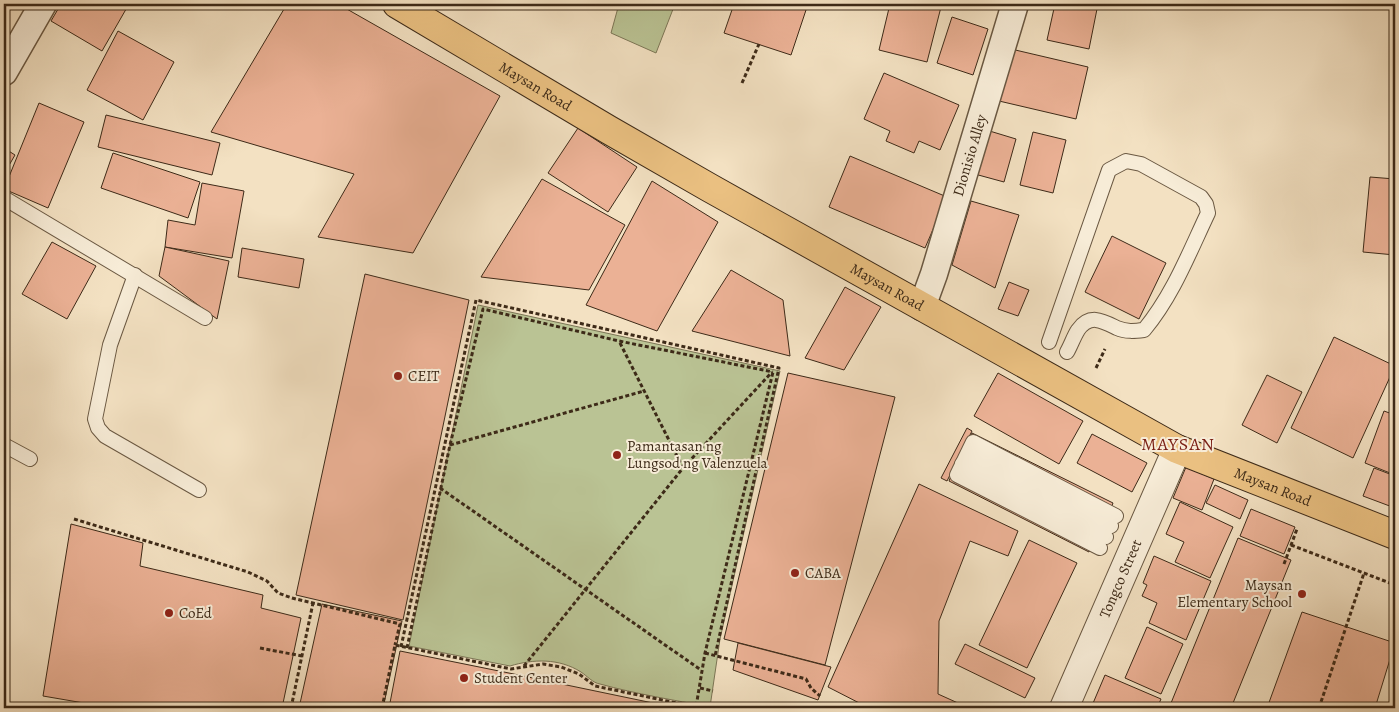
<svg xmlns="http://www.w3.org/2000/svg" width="1399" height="712" viewBox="0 0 1399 712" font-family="Alegreya,serif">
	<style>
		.green { fill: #bac394; stroke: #7c7656 }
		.building { fill: #ebb195; stroke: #3d2a18 }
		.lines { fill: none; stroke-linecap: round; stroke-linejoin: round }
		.service-casing { stroke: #6a5842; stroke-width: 16 }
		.minor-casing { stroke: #6a5842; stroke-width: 29 }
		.tertiary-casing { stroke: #6a5842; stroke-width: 30 }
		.primary-casing { stroke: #3d2a18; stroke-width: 30 }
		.path { stroke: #3d2a18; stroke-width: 3; stroke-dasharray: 4 2.5; stroke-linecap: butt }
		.service { stroke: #f7ecd7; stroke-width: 14 }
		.minor { stroke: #f7ecd7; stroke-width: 26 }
		.tertiary { stroke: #f7ecd7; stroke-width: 28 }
		.primary { stroke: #eac081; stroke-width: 28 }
		.poi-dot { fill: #8f2418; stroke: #f7ecd7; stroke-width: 2 }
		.labels { text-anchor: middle; stroke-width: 4; stroke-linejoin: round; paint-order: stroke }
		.street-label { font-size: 15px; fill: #3d2a18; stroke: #f7ecd7 }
		.poi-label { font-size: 15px; fill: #3d2a18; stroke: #f7ecd7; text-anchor: start }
		.quarter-label { font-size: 18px; letter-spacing: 1px; fill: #7a1f14; stroke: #f7ecd7 }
	</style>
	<rect width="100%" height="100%" fill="#f3e1c2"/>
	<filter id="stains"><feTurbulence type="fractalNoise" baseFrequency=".004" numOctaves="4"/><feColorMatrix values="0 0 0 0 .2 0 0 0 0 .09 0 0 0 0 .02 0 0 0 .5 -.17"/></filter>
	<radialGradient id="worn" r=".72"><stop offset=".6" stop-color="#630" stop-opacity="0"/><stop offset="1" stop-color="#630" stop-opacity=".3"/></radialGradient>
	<g class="green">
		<path d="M619,4H675L656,53L611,33Z"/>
		<path d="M478,305L780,371L720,639L710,707C674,700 636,694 600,684C593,683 587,676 581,672C559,658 533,659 510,666L409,646Z"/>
	</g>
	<g class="building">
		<path d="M61,4H129L102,51L51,21Z"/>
		<path d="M287,4H338L500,96L413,253L318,237L354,174L211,132Z"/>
		<path d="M734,4H808L791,55L724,33Z"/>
		<path d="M890,4H928L941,7L927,62L879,50Z"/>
		<path d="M1055,4H1098L1089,49L1047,40Z"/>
		<path d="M952,17L988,29L973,75L937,63Z"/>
		<path d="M118,31L174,62L143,120L87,90Z"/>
		<path d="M1011,49L1088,67L1076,119L999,101Z"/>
		<path d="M884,73L959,105L940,150L919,141L914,153L886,141L890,131L864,119Z"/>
		<path d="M39,103L84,122L48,208L4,189Z"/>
		<path d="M106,115L220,143L212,175L98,147Z"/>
		<path d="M578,128L637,167L608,212L548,173Z"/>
		<path d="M983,129L1016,139L1004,182L971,173Z"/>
		<path d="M1033,132L1066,140L1053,193L1020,185Z"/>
		<path d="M4,148L15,155L4,174Z"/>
		<path d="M113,153L200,182L188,218L101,188Z"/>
		<path d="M850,156L947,197L925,248L829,207Z"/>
		<path d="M1370,177L1395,179V255L1363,252Z"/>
		<path d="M542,179L625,225L589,290L481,277Z"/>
		<path d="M652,181L718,222L657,331L586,305Z"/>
		<path d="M202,183L244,191L232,258L165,247L168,220L195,225Z"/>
		<path d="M971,201L1019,215L995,288L952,265Z"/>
		<path d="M1112,236L1166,263L1139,319L1085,292Z"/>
		<path d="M52,242L96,266L67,319L22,294Z"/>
		<path d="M165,247L229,261L217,319L159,276Z"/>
		<path d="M242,248L304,259L299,288L238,277Z"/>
		<path d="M731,270L783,300L790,356L692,331Z"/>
		<path d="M365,274L469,300L403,620L296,595Z"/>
		<path d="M1009,282L1029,290L1018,316L998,309Z"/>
		<path d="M845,287L881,307L844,370L805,358Z"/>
		<path d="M1334,337L1395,366L1353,458L1291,428Z"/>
		<path d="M788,373L895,397L825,665L724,639Z"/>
		<path d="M998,373L1083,421L1059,464L974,416Z"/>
		<path d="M1267,375L1302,392L1277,443L1242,425Z"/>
		<path d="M1384,411L1395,415V475L1365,463Z"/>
		<path d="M967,428L972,431L947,481L941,478Z"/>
		<path d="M972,433L1113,503L1111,508L970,437Z"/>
		<path d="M1092,434L1147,463L1132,492L1077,463Z"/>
		<path d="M1186,467L1214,479L1202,510L1173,498Z"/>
		<path d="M1374,468L1395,476V508L1363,496Z"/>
		<path d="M951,476L1092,547L1089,552L949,481Z"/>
		<path d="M919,484L1018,531L1008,556L970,541L939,621L938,694L969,708H869L828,687Z"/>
		<path d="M1215,485L1248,500L1240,519L1206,503Z"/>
		<path d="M1180,502L1233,527L1210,578L1175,562L1184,542L1166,534Z"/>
		<path d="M1251,509L1295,527L1284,554L1240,536Z"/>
		<path d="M71,524L143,543L140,566L263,595L261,608L301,618L282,708H113L43,696Z"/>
		<path d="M1238,538L1291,560L1231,708H1169Z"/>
		<path d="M1029,540L1077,563L1027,668L979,645Z"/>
		<path d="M1154,556L1211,581L1186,640L1149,623L1157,603L1142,596L1147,585L1143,583Z"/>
		<path d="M322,604L402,621L383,708H299Z"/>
		<path d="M1302,612L1395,643L1375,708H1267Z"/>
		<path d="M1147,627L1183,644L1161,694L1125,678Z"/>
		<path d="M738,643L831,667L818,700L733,670Z"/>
		<path d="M965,644L1035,678L1025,698L955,664Z"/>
		<path d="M400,651L504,672L677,708H389Z"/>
		<path d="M1105,675L1161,699L1157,708H1091Z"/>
		<path d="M1395,685V708H1387Z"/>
	</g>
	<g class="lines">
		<g class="service-casing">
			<g id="service">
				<path d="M4,198L205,318"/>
				<path d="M135,275L110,345L95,419L98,428L105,436L199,490"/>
				<path d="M1049,342L1109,170L1126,161L1141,164L1201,197L1206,204L1208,213C1189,253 1173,295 1144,330C1135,331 1126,332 1117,328C1103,321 1090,313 1078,330C1074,336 1071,345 1067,352"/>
				<path d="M4,445L30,459"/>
				<path d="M968,454L1111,526"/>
				<path d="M962,464L1106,537"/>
				<path d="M1100,548L957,475L973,442L1116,516"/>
			</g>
		</g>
		<g class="minor-casing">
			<g id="minor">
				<path d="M4,72L43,4"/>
				<path id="s1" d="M922,307L934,274L1015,4"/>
			</g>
		</g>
		<g class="tertiary-casing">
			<g id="tertiary">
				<path id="s2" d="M1064,708L1177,449"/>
			</g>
		</g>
		<g class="primary-casing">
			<g id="primary">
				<path id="s3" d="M397,4L609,130L710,188L1177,449L1395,535"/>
			</g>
		</g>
		<g class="path">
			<path d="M742,83L759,44"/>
			<path d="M1096,368L1105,349"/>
			<path d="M450,445L644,391"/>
			<path d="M683,468L772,372"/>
			<path d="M440,488L701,670"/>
			<path d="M74,519L248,572L267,581L278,593L292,598L400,624L395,645"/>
			<path d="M1291,545L1395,585"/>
			<path d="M1284,564L1297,529"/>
			<path d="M401,647L476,300L779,368L715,656"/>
			<path d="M260,648L302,656"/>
			<path d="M407,648L450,445L483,309L619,341L773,372"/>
			<path d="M705,653L806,679L811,688L820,696"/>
			<path d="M524,666L683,468L619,341"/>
			<path d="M700,688L713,691"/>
			<path d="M291,708L313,603"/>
			<path d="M382,708L395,645L511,669L543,664L561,667L579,674L595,686L696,707L705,653L773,372"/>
			<path d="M1319,708L1364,573"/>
		</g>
		<use href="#service" class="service"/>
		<use href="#minor" class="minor"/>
		<use href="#tertiary" class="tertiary"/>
		<use href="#primary" class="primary"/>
	</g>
	<g class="poi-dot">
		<circle cx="398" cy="376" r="5"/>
		<circle cx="617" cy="455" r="5"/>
		<circle cx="795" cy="573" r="5"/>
		<circle cx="1302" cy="594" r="5"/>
		<circle cx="169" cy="613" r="5"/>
		<circle cx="464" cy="678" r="5"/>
	</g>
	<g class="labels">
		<g class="street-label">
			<text dy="5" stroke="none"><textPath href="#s3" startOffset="161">Maysan Road</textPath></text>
			<text dy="5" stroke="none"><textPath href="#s1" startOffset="159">Dionisio Alley</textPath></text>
			<text dy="5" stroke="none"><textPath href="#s3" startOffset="566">Maysan Road</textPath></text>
			<text dy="5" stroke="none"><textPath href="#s3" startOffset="1001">Maysan Road</textPath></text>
			<text dy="5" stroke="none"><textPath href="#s2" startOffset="141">Tongco Street</textPath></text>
		</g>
		<g class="poi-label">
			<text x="408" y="381">CEIT</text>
			<text x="627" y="451">Pamantasan ng<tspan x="627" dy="17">Lungsod ng Valenzuela</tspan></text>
			<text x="805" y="578">CABA</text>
			<text x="1292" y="590" text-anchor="end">Maysan<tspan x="1292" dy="17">Elementary School</tspan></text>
			<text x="179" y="618">CoEd</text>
			<text x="474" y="683">Student Center</text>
		</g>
		<g class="quarter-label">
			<text x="1178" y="450">MAYSAN</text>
		</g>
	</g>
	<rect width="1399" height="712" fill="none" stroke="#f3e1c2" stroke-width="20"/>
	<rect x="5" y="5" width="1389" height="702" fill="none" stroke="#3d2a18" stroke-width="2.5"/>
	<rect x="10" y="10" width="1379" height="692" fill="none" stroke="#3d2a18"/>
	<rect width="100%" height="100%" filter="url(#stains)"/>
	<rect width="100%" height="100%" fill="url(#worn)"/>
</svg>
